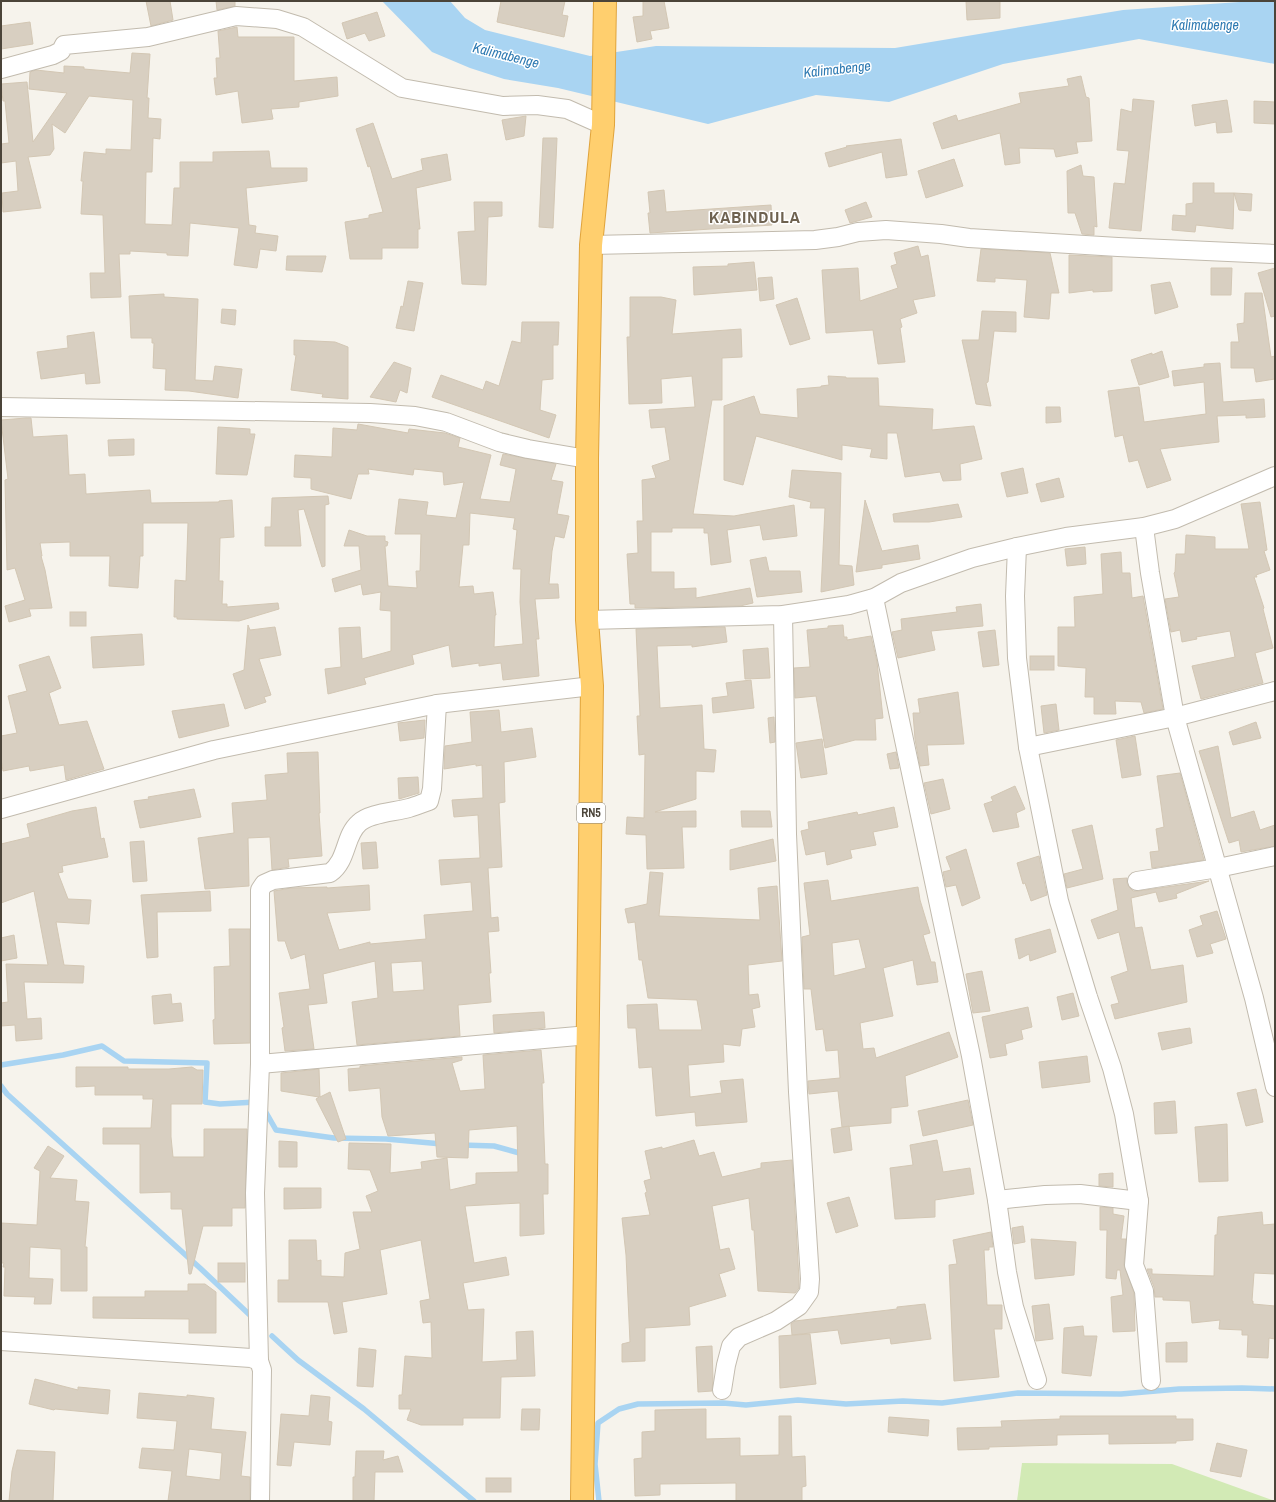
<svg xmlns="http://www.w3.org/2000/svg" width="1276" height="1502" viewBox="0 0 1276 1502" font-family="'Archivo Narrow',sans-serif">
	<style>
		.green { fill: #d2eab5 }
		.water { fill: #a9d4f2 }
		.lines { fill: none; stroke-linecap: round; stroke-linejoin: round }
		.stream { stroke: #a9d4f2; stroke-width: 5.5 }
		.building { fill: #d8cfc1; stroke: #d3c7b4; fill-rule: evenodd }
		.minor-casing { stroke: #c2bbae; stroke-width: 20 }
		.highway-casing { stroke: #e0a43c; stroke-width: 24 }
		.minor { stroke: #fff; stroke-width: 18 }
		.highway { stroke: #ffcf6e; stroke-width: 22 }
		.labels { text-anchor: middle; stroke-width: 3; stroke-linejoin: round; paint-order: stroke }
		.shield { fill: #fff; stroke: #817c74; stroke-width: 1 }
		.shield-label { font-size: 12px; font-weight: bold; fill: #4b4439 }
		.water-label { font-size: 14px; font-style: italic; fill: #2e7ab2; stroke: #fff }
		.district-label { font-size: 17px; font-weight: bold; letter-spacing: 1px; fill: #6e6250; stroke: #fff }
	</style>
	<rect width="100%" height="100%" fill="#f6f3ec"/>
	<path class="green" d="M1022,1463L1172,1464L1275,1501H1017Z"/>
	<path class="water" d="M382,1H450L465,18L485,30L590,56L656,46L895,48L1123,10L1254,1H1275V64L1139,39L1003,64L889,102L816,95L708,124L558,88L504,79L470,68L432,52Z"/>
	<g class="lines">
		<g class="stream">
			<path d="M1,1065L63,1055L102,1046L124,1061L207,1063L205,1102L220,1104L256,1102"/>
			<path d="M1,1086L7,1094L200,1268L253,1318"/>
			<path d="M264,1109L276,1130L334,1138L386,1139L442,1144"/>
			<path d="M461,1145L494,1146L523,1154"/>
			<path d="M272,1336L298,1360L364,1409L474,1501"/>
			<path d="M599,1501L595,1464L598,1423L619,1409L638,1404L723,1403L746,1405L798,1400L846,1404L903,1401L942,1403L1018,1393L1121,1394L1179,1389L1242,1388L1275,1389"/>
		</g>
	</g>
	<g class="building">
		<path d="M146,1H170L173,20L151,26Z"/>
		<path d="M216,1H235V6L217,10Z"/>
		<path d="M501,1H565L562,15L568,16L564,37L497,22Z"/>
		<path d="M643,1H664L669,28L650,31L652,39L637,42L633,17L643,16Z"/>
		<path d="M966,1H1000V18L967,20Z"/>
		<path d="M377,12L385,36L369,41L365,33L347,39L342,23Z"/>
		<path d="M30,22L33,44L1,49V26Z"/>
		<path d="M237,27L238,37H294V81L337,77L338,96L299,102V107L271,109L273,119L242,123L238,91L216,95L214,78H217L216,58H220L218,31Z"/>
		<path d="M132,53L150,54L147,98H149L148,118L161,119L160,139L153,138L152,172H146L145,224L172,225L174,188H180V162H213V152L269,151L271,168H307V181L246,188L249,225L256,226L255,233L278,236L276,251L260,249L257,268L234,265L239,228L190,223L188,256L167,255V253L130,251V254H119L121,297L91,298L90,273H105L103,215L81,214L83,181H81L84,152L106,154V149L131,150L133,100L89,96L65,133L52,124L54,149L50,155L28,157L41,208L3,212L2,193L18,191L16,161L1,163V144L9,143L5,101H3L1,84L27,82L33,142L67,93L29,89L30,72L36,70L64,73V66L84,67V69L130,73Z"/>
		<path d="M1081,76L1086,97L1089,98L1092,141L1076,142L1078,153L1056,157L1054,149L1019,148L1020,163L1005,165L1000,133L942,149L933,123L956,115L958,121L1021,103L1019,93L1069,86L1067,79Z"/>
		<path d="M1133,99L1154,101L1141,231L1109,228L1114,183L1125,184L1129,151L1117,150L1121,109L1132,112Z"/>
		<path d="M1227,100L1232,132L1217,133L1216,122L1195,126L1192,105Z"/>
		<path d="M1254,101L1275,102V124L1254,123Z"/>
		<path d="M526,116L524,136L506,140L502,120Z"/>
		<path d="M373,123L392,179L423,170L421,159L447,154L451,180L416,188L420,229H418V248H382V259H350L345,222L369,218V215L383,212L370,166L368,167L356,129Z"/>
		<path d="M543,138H557L553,228L539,227Z"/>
		<path d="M901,139L907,175L886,178L882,152L829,167L825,153L847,147L846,146Z"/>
		<path d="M954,159L963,186L926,198L918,171Z"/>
		<path d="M1081,165L1083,176L1094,177L1097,227L1094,226V235L1082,234L1075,213H1068L1067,171Z"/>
		<path d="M1193,183H1214V193H1234L1233,229L1196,225L1195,232L1172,230L1173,215L1186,216V204L1193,203Z"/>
		<path d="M664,190L666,212L771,205L772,225L650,233L648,213H650L648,192Z"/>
		<path d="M1234,193L1252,194L1251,211L1239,210Z"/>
		<path d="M474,202H502V216L488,217L486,285L462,284L458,232L475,231Z"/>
		<path d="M866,202L872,217L850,223L845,210Z"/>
		<path d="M918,246L921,257L928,255L935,296L913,300L917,313L900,319L902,327L900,328L905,362L878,364L873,330L826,333L822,270L858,268L860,301L898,288L891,266L897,264L894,253Z"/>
		<path d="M981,249L1050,253L1059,293H1051L1049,319L1024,317L1027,280L995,278V282L977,281Z"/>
		<path d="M1069,255L1112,257V291L1093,292V290L1069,293Z"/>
		<path d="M287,256H326L322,272L286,270Z"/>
		<path d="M754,262L757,290L694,295L693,267L728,266V264Z"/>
		<path d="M1211,268H1232L1231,295H1211Z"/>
		<path d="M1275,268V316L1271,317L1258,273Z"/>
		<path d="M772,277L774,299L760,301L758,278Z"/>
		<path d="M408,281L423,283L414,331L396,328L401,306L403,307Z"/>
		<path d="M1170,282L1178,307L1155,314L1151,285Z"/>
		<path d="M1245,293H1262L1271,357L1275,356V379L1256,382L1254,368H1231V342H1239L1237,324L1244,323Z"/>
		<path d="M164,294V297L198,299L195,380L213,381L215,366L242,369L238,398L189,391L165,390L166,369L153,368L154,343H152V338H131L129,296Z"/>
		<path d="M630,297H661L676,300L672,334L741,329L742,357L722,358V400H712L693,514L734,516L794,505L797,536L763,540L760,525L727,530L731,562L711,565L708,533H704V528H672V532H651V572H674V589L696,588V598L750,588L753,603L740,606L635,608V604H630L627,554L638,553L637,521H643L642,480L656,478L652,466L670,460L665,427L651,428L649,410L695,407L692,376L661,379L662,403L629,404L627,337H630Z"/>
		<path d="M797,298L810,339L790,345L776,305Z"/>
		<path d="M222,309L236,310L235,325L221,323Z"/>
		<path d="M982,311L1016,312V332L994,331L988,382L986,383L991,406L976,404L962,340H979Z"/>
		<path d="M522,322H559L558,345H553V379L542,380L540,410L556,415L549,438L432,397L441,375L483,390L486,381L499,386L512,341L521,343Z"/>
		<path d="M94,332L100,383L86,384L85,373L41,379L37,352L68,348L67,336Z"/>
		<path d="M294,340L335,342L348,347V399L322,397L323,394L291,390L296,355H294Z"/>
		<path d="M1162,351L1169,377L1139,385L1131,360L1152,353V355Z"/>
		<path d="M394,362L411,368L407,393L400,390L396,402L370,397Z"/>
		<path d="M1220,363L1223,402L1264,399L1265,417L1246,418V415L1217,416L1219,442L1160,449L1171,480L1147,488L1138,460L1129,462L1123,435L1115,437L1108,391L1139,387L1144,422L1206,414L1204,382L1174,386L1172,371L1204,367V364Z"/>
		<path d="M828,376L846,377V378H878L879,406L933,409L932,430L974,426L982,459L960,464L961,480L943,481L940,472L905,477L897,433H887V459L870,457L872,449L842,445V460L756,436L743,485L724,480V406L754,396L760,414L798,418L797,389L821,387V386L829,385Z"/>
		<path d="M1046,407H1060L1061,422L1046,423Z"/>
		<path d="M26,418H31L33,437L67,435L69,475L85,474L86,494L150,490L151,503L219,502V501L232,500L234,537L220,538L219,581H223L222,604H227V607L278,603L279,609L239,621L177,619V617H174L175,580L186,581L188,523H143V556H140L138,588L109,586L110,556H70V542L40,543L42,556H41L45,570L52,608L29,609L31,616L9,622L5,606L25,600L15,568L7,570L5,480L8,479L1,420Z"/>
		<path d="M358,424L408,433L409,429L445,433L460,438L458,447L491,455L480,499L510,502L516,469L500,465L503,454L556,464L551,480L563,482L557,514L569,516L564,538L555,536L552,551L549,584H558L559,598L535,599L539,639H536L539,676L503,680L501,663L479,666V663L452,667L449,645L412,655L414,664L364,678L366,684L328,694L325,669L341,667L339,628L360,627L362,659L391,651V611L380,610L381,592L363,595L361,584L335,592L332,579L361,570L359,546H344L349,530L367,536H385V541L388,542L387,546H385L388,586L417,588L416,571H420L421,534H395L399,499L428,502L426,515L456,518L464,482L444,485L443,472L414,469L413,475L368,469L369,474H358L351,499L311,489V478L294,477L295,455L332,457L333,428L357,430ZM470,513L515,518L513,529L517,530L513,569H521L520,602L523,644L494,647L495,615H496L493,592L474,594L473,586L459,587L463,545H469Z"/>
		<path d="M218,427L250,429V434H255L247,475L216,474Z"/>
		<path d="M134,439V455L109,456L108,440Z"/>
		<path d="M1023,468L1028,493L1007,497L1001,473Z"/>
		<path d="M792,470L841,473L839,565L852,566L854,585L821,592L825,508H810L811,502L789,497Z"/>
		<path d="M1059,478L1064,497L1041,502L1036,484Z"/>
		<path d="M328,496L329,504L325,505V566L322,567L304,509L298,510L301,546H265V527H271L272,498Z"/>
		<path d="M865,500L882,551L918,545L920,559L882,565V568L856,572Z"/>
		<path d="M1260,502L1267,550L1264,551L1270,570L1256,575L1257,577H1254L1264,608L1263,609L1273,648L1255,653L1263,683L1201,699L1192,666L1235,657L1230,631L1196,637L1197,639L1182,642L1180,630L1171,632L1165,599L1179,597L1174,573L1175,572L1176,554H1185L1186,535L1215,537V549H1249L1241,504Z"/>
		<path d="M958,504L962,517L929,522H894L893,514Z"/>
		<path d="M1085,547L1086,564L1067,566L1065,549Z"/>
		<path d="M1121,552L1122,573H1130L1132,598L1143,596L1163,709L1144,713L1141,702L1115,701L1116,714H1094V697H1085L1086,668L1058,666V627H1075L1074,597L1103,594L1101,554Z"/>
		<path d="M766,557L769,571H800L802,592L757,597L750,560Z"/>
		<path d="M981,604L983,626L931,631L935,650L898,658L892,632L902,630L901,619L957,612L956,607Z"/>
		<rect x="70" y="612" width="16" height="14"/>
		<path d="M248,625L250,630L275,627L281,655L259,659L271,695L264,697L266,702L245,709L233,674L244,670Z"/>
		<path d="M843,625L844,637H847V640L871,636L877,662L883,718L875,719L876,740H855L825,748L816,696L795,698L794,668L810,667L807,630L828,628V626Z"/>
		<path d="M725,627L727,642L692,647V645L657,646L660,708L702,705L704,749L716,750L714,772L696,771V799L655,812L696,811V827H682L684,868L647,869L646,835L626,834L627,817L644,818L645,754L639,755L637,716H640L636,629Z"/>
		<path d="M995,630L999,665L983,667L978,632Z"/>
		<path d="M142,634L144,665L93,668L91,637Z"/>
		<path d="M768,648L770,678L745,679L743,650Z"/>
		<path d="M49,656L61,688L49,693L59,725L87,721L104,769L66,780L64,765L30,771L29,766L3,771L1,759V736L17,733L8,696L27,691L19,665Z"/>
		<rect x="1030" y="656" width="24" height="14"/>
		<path d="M751,680L754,708L713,713L712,698L728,696L726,683Z"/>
		<path d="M958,692L964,744L927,745L929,765L920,766L915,739L913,713H920L918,699Z"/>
		<path d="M224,704L229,726L179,738L172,711Z"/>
		<path d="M1056,704L1059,730L1044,733L1041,706Z"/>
		<path d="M499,710L501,732L532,728L536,757L504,762L505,802L499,803L502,867L488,868L491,918L498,917L499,931L488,932L491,973H489L491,1002L458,1005L460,1036L357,1045L352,1002L378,998L375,961L323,974L327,1003L308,1005L314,1049L285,1051L282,1028L284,1027L279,993L310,989L305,954L291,959L285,941H278L274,891L291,888L327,887V888L369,885L370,910L327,913L339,950L370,942V944L426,939L424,915L473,911L471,882L441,885L439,860L480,858L478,815L454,817L452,800L483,798L482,765L476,766V764L444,769L445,746L472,742L470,712ZM422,961L424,990L393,992L391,963Z"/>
		<path d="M774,717L775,742L770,743L768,718Z"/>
		<path d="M425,720L424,738L400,741L398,723Z"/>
		<path d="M1256,722L1261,738L1233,745L1229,732Z"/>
		<path d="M1135,736L1141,775L1122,778L1116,740Z"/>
		<path d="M822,739L827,774L801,778L796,743Z"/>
		<path d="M1218,746L1231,818L1254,811L1260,830L1275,825V846L1241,852L1239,840L1229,843L1199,751Z"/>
		<path d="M318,752L320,813H319L322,856L288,859L289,867L272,870L270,837L248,838L249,886L205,889L198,838L234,833L232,803L267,800L265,775L288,773L287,753Z"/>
		<path d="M896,752L899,768L890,769L887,754Z"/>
		<path d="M1180,773L1204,860L1152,868L1150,852L1159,851L1156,829L1164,827L1157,776Z"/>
		<path d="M418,777L419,793L399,799L398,778Z"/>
		<path d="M943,779L950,809L931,814L924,783Z"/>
		<path d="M1015,786L1025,809L1016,813L1019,827L993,832L984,804L993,801L991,797Z"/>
		<path d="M194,789L201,817L140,828L134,801L149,799L148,797Z"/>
		<path d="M96,807L101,839L104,838L108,857L62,866L63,872L58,873L68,899L91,900L89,924L56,922L64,965L84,966L83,983L24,982L27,1019L41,1018L42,1039L16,1041L15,1025L1,1026V1003L8,1002L6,964L48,965L34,891L1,903V844L30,837L27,824L72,811Z"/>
		<path d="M894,807L898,827L873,832L876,845L850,850L852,858L827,865L825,851L806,855L801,831L809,829L808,822L857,812L858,815Z"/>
		<path d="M741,811H770L772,827H742Z"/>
		<path d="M1092,825L1103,879L1067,888L1064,874L1083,869L1072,830Z"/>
		<path d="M773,839L776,861L730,870V850Z"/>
		<path d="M144,841L147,881L133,882L130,842Z"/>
		<path d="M376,842L378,868L363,869L361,843Z"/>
		<path d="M966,849L980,898L962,906L956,885L946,887L943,872L951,870L946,857Z"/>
		<path d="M1039,856L1047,895L1031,901L1025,883L1023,884L1017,863Z"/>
		<path d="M650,872L663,873L659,916L760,920L758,888L777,886L782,961L748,965L749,995L758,994L760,1007L752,1009L755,1027L742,1029L740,1046L723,1044L724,1062L688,1065L690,1097L722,1093L720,1081L743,1079L747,1122L696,1126L695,1112L656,1116L652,1067L639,1068L636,1028H628L627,1005L657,1004L659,1030H702L697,1000L648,998L642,960H639L635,922L628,923L625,909L647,904Z"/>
		<path d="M1127,878V883L1129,887L1133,891H1138L1209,881L1176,894L1177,898L1159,902L1156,892L1131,898L1135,928L1142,927L1151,970L1183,965L1187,1002L1115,1019L1111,1005L1119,1003L1111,977L1128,971L1119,932L1098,939L1091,920L1118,910L1113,879Z"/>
		<path d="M828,880L831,901L918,887L920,900L930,933L923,935L931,962H935L938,982L917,985L913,960L883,968L893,1016L860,1023L863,1049L874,1048L876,1058L949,1032L958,1057L905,1076L908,1106L891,1108V1123L842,1127L838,1091L809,1094L808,1081L840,1078L838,1050L826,1051L823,1029L816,1030L811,989H804L802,937L810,935L804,883ZM859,939L866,968L834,976L832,943Z"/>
		<path d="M210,891L211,911L157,912L158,957L147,958L141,895Z"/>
		<path d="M1217,911L1226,939L1210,944L1213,953L1197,957L1189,930L1203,925L1200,916Z"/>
		<path d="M229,929H250V1043L214,1044L213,1020L215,1019L214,967L230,966Z"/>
		<path d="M1050,929L1056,952L1030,961L1029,954L1019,959L1015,939Z"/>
		<path d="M14,935L17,958L1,961V938Z"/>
		<path d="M982,971L990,1011L973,1013L966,974Z"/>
		<path d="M1073,993L1079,1016L1062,1020L1057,997Z"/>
		<path d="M171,994L172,1004L181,1003L183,1021L154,1024L152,996Z"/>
		<path d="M1028,1007L1032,1027L1021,1030L1023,1039L1005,1044L1007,1055L990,1058L982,1017Z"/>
		<path d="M542,1012H544L545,1028L494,1033L493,1015Z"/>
		<path d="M1190,1028L1192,1043L1162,1050L1158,1033Z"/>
		<path d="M541,1050L544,1083H542L545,1164H548V1194H543L544,1234L520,1236V1203L465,1206L474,1263L506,1257L509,1275L463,1283L468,1310L484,1309L482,1362L517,1360L516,1332L533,1331L535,1376L501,1377L500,1418H463V1425H421L407,1420L411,1409H399V1395H402L405,1356L432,1358L431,1322L423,1323L420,1301L430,1299L421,1240L380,1250L387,1294L342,1302L347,1332L334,1334L328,1302H278V1280H289V1240H316L317,1261L321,1260V1276L344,1277L345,1253L360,1249L353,1212H372L366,1196L378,1191L370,1170L348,1169L349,1143L391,1144L390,1173L422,1169L421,1162L447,1158L450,1190L476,1184V1173L518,1172L517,1126L469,1130L468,1158L437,1157L435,1133L388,1136L382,1117L380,1088L349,1091L348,1069L360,1068V1066L462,1057V1060L452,1063L460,1091L485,1089L483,1055Z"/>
		<path d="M1087,1056L1090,1082L1042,1088L1039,1062Z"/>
		<path d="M76,1067H128V1069H169L192,1067L197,1070H203L202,1104H171V1137L173,1157H204V1129H247L245,1208H232V1226H203L191,1274H189L182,1209H171V1192L140,1193V1144H103V1128H151L153,1099H143V1095H95V1086L76,1087Z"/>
		<path d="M319,1069L320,1097L330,1092L346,1139L338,1142L316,1099L319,1097L281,1091V1073Z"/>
		<path d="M1256,1089L1263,1122L1246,1126L1237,1093Z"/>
		<path d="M968,1100L973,1125L923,1136L918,1111Z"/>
		<path d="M1175,1101L1177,1133L1155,1134L1154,1103Z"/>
		<path d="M1227,1124L1228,1181L1199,1182L1195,1127Z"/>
		<path d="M849,1126L852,1150L834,1153L831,1129Z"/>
		<path d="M694,1140L699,1156L714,1152L722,1177L761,1168V1163L792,1160L799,1279V1288L795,1293L758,1291L754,1230H752L749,1198L712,1206L720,1250L729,1248L735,1269L719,1274L726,1296L689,1307L690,1325L645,1328V1361L622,1362V1344L630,1342L626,1255L622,1218L650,1215L645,1193L647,1192L644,1181L651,1179L645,1151L662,1147V1149Z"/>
		<path d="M937,1140L943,1172L970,1168L974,1194L935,1200V1217L895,1219L890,1168L913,1165L910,1145Z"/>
		<path d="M279,1141L297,1142V1167H279Z"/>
		<path d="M48,1146L64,1156L50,1178L77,1180L75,1201L89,1202L85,1247H87V1291H61V1249L30,1247L29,1278L53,1279L51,1304H34L35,1297L4,1296L5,1267H3L4,1263H1V1223L37,1225L40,1171L34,1168Z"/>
		<path d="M1113,1173V1187L1099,1186V1174Z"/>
		<path d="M284,1188H321V1208L284,1209Z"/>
		<path d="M849,1197L858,1226L836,1233L827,1203Z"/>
		<path d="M1100,1207L1113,1208V1214L1124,1216L1121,1239H1126L1124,1265L1134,1293L1135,1331L1113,1332L1111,1297L1123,1295L1120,1270H1117L1116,1279L1106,1278L1107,1230H1100Z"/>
		<path d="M1262,1212L1263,1225L1275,1224V1274L1254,1273L1252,1301H1253V1304L1275,1306V1339L1269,1338L1268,1358L1247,1357L1248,1335H1242V1330L1219,1329L1220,1320L1192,1323L1190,1301L1163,1300V1297H1155L1154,1287L1147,1269H1152V1274L1214,1276L1215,1235H1217L1218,1217Z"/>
		<path d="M1023,1226L1025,1242L1014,1244L1012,1228Z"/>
		<path d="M991,1232L993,1247H989V1250H984L987,1305H1002V1329H994L999,1377L954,1381L949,1265L957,1264L953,1240Z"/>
		<path d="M1031,1239L1076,1242L1074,1275L1035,1279Z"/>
		<rect x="218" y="1263" width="27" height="19"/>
		<path d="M188,1284H205L216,1292V1333H189V1319L93,1318V1297H145V1291H188Z"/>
		<path d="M925,1304L931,1339L891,1344L890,1338L841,1344L838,1330L792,1335L791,1324L795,1321L897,1309V1307Z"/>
		<path d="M1049,1304L1053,1339L1036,1341L1032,1306Z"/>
		<path d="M1083,1326L1084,1336H1097L1091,1376L1062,1373L1064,1328Z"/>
		<path d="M810,1334L816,1384L780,1388L779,1336Z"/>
		<path d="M1187,1342V1362H1166V1343Z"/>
		<path d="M712,1346L713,1379L712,1391L698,1392L696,1347Z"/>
		<path d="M359,1348L376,1350L373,1387L357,1386Z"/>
		<path d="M35,1379L78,1390V1387L110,1390L108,1414L55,1409L54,1410L29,1404Z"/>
		<path d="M139,1393L187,1397V1395L214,1398L211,1429L246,1432L241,1476L250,1477V1501H168L172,1471L139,1468L142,1448L174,1450L177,1421L137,1418ZM189,1449L222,1453L220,1480L186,1476Z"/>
		<path d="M311,1395L330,1397L328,1421L332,1422L330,1445L294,1442L291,1466L277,1465L281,1414L309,1416Z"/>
		<path d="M522,1409H540L539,1430H521Z"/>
		<path d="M706,1409V1439L740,1438V1456L779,1455V1416H791L792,1457L805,1456L806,1486L802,1487V1501H736V1483L660,1484V1495L635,1496L634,1459L642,1458V1432L655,1431V1410Z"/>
		<path d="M1060,1416H1176V1419H1193V1440L1176,1441V1443L1109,1444V1434L1057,1435V1445L989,1447V1449L958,1450L957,1428L1002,1427L1001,1421L1060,1419Z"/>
		<path d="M889,1417L929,1420L928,1436L888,1432Z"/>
		<path d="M1217,1443L1247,1450L1241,1477L1210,1471Z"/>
		<path d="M17,1450L55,1452L53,1501H9L12,1471Z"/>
		<path d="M356,1451H384L383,1460L398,1456L403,1472H375L374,1501H353V1477H355Z"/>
		<rect x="486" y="1478" width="25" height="14"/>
	</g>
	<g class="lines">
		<g class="minor-casing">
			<g id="minor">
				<path d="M1,69L53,55L61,51L64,45L148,37L236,16L277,19L303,27L402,88L503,106L537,105L567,109L603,125"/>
				<path d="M591,245L815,240L838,237L858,232L886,230L941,234L969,238L1118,247L1275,254"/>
				<path d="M1,407L370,413L415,416L446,422L499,442L528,449L587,459"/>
				<path d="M1144,527L1150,573L1175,717L1254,998L1275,1087"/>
				<path d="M1017,547L1015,596L1017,658L1028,747L1059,901L1088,997L1112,1068L1124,1114L1139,1201L1134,1265L1144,1291L1151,1381"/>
				<path d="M874,598L971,1056L997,1200L1007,1272L1014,1307L1037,1380"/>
				<path d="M587,620L783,615L849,605L874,598L901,583L972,558L1017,547L1066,537L1144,527L1175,519L1275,476"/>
				<path d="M1028,747L1175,717L1275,691"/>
				<path d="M1,809L214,750L437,704L592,686"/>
				<path d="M1137,881L1218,868L1275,856"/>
				<path d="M260,1064L589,1035"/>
				<path d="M997,1200L1045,1195L1080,1194L1139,1201"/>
				<path d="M1,1341L251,1358L259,1361L262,1370L260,1501"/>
				<path d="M259,1361L255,1193L260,1064V890L264,884L273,880L330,873C348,860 344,836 359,823C369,813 395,812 409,808C416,806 423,803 429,801L432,789L437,704"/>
				<path d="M722,1390L726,1365L731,1346L739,1337L776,1321L799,1306L809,1292L810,1279L798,1092L787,834L783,615"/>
			</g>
		</g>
		<g class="highway-casing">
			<path id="highway" d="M582,1501L592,686L587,620V459L591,245L603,125L605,1"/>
		</g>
		<use href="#minor" class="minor"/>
		<use href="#highway" class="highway"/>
	</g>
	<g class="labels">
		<rect class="shield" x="577" y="803" width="28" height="20" rx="3"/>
		<g class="shield-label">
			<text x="591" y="817">RN5</text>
		</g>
		<g class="water-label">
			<text x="1205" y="30">Kalimabenge</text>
			<text transform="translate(506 55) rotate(14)" y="5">Kalimabenge</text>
			<text transform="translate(837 69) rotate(-6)" y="5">Kalimabenge</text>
		</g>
		<g class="district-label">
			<text x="755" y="223">KABINDULA</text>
		</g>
	</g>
	<rect width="1276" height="1502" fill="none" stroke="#4b4439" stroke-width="4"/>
</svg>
